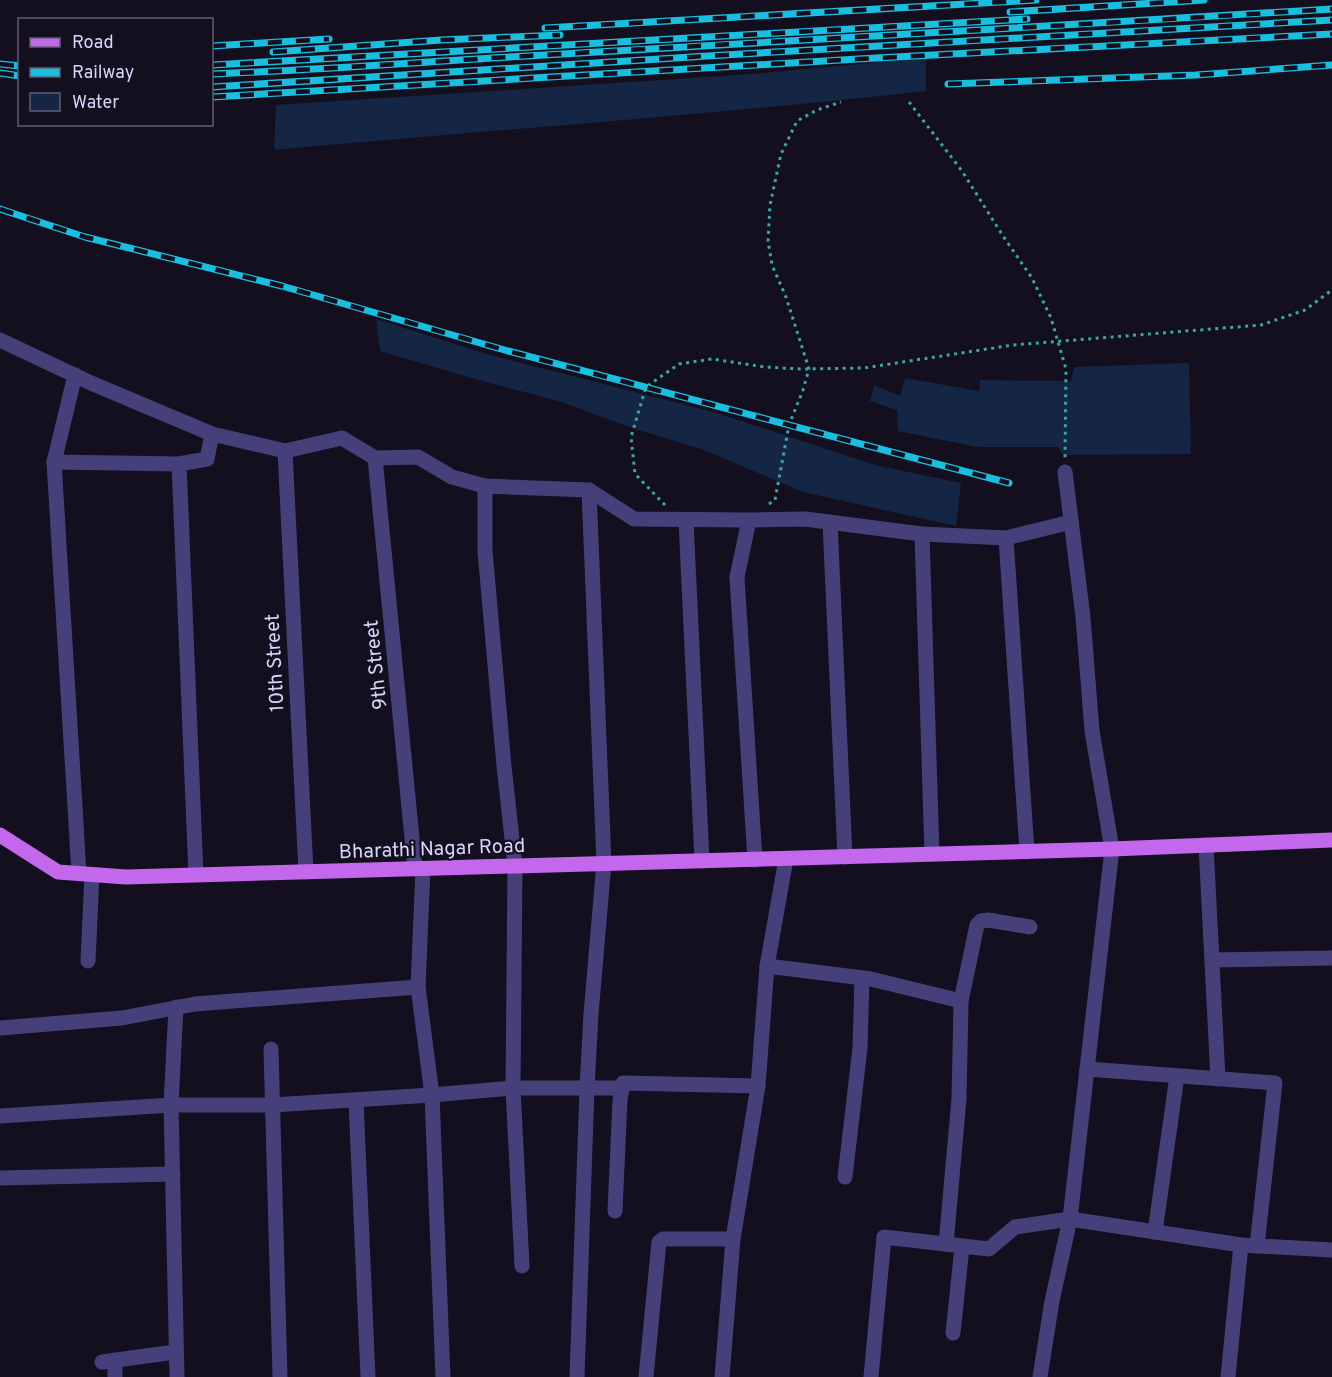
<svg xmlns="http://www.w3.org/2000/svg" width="1332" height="1377" viewBox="0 0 1332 1377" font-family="Overpass,sans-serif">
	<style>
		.water { fill: #152544 }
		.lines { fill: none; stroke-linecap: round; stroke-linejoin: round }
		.path { stroke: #3ca5a5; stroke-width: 3; stroke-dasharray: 3 4.5; stroke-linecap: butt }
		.minor { stroke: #454079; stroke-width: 15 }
		.major { stroke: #c367ed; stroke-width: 15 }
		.rail-casing { stroke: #1abfdf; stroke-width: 7 }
		.rail { stroke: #130f1f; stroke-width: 4.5; stroke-dasharray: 14; stroke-linecap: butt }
		.labels { text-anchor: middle; stroke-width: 4.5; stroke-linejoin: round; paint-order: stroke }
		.street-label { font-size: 20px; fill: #dad3fa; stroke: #130f1f }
	</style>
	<rect width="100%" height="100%" fill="#130f1f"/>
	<g class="water">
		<path d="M926,58V91C709,115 491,130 274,150L276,105L752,74Z"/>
		<path d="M376,319L483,353L717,413L875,465L961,483L956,526L803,492L704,450L629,427L562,402L468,377L380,351Z"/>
		<path d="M1189,363L1191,454L1064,455L1058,447H978L898,431L897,410L870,401L874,385L900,396L905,378L979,391L980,380L1071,381L1074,367Z"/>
	</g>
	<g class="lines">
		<g class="path">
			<path d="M909,102L962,171L1003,236L1032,278L1051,318L1066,369L1065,458"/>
			<path d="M769,504L775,500L789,425L803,390L809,369L786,297L772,265L768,241L770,205L781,154L797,121L817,110L841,102"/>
			<path d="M665,505L635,474L631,437L646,387L679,364L712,359L765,367L801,369L864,368L1013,345L1261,325L1305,310L1332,290"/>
		</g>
		<g class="minor">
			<path d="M0,340L91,383L212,434L285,451L342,438L375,458L418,457L452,477L485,486"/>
			<path d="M75,375L54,462L79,873"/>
			<path d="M285,451L306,872"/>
			<path d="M375,458L415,869"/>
			<path d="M54,462L179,464L207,459L212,434"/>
			<path d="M179,464L196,875"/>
			<path d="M686,520L702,861"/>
			<path d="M749,520L737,577L755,860"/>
			<path d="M830,522L845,857"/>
			<path d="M922,534L932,854"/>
			<path d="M1006,538L1027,852"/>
			<path d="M1206,845L1218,1079"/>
			<path d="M1213,960L1332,958"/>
			<path d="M88,961L92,875"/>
			<path d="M767,966L871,979L961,1001L959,1099L946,1244"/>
			<path d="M418,987L432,1095L443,1377"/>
			<path d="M961,1001L977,925L981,921L988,920L1030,927"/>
			<path d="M176,1007L171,1105L177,1377"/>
			<path d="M0,1028L122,1018L195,1004L418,987L423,869"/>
			<path d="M271,1049L280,1377"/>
			<path d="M1087,1069L1275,1083L1257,1246"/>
			<path d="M356,1100L368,1377"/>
			<path d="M0,1116L171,1105H272L432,1095L513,1088H621"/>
			<path d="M845,1177L860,1048L862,978"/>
			<path d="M0,1178L173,1174"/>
			<path d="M615,1211L620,1100L623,1083L758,1086"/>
			<path d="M1155,1232L1177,1076"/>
			<path d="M522,1266L513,1088L515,866L504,766L485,551V486L589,490L634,519L749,520L805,519L922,534L1006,538L1071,522"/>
			<path d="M953,1333L962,1247"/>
			<path d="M115,1360V1377"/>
			<path d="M102,1362L175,1352"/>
			<path d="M577,1377L587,1088L591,1014L604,863L589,490"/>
			<path d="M646,1377L659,1242L663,1239H733"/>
			<path d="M722,1377L733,1239L758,1086L767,966L786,859"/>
			<path d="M871,1377L884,1237L989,1249L1015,1227L1070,1219L1241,1245L1332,1250"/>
			<path d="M1040,1377L1052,1301L1070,1219L1112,849L1092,731L1083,617L1065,472"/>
			<path d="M1228,1377L1241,1245"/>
		</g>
		<path class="major" d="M0,835L58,872L126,877L1112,849L1332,840"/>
		<g class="rail-casing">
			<g id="rail">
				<path d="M1010,12L1204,0"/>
				<path d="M545,28L1036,0"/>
				<path d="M212,46L329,39"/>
				<path d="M273,52L441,40L560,35"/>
				<path d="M0,64L20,66"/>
				<path d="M212,65L1027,19"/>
				<path d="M0,73L20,76"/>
				<path d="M212,74C317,70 422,62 527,56C795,40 1064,26 1332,9"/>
				<path d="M948,84L1196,75L1332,65"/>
				<path d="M212,87L707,56L1332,20"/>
				<path d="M212,97L858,59L1332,34"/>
				<path d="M0,209L85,237L282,286L508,351L1009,483"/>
			</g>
		</g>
		<use href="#rail" class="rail"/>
	</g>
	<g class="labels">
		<g class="street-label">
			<text transform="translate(274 663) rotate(-93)" y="7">10th Street</text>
			<text transform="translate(375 665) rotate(-96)" y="7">9th Street</text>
			<text transform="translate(432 848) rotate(-2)" y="7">Bharathi Nagar Road</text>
		</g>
	</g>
	<rect x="18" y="18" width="195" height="108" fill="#130f1f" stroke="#635d77" stroke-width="1.5"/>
	<rect x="30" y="38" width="30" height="9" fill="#c367ed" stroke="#635d77" stroke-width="1.5"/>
	<text x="72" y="48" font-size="18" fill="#dad3fa">Road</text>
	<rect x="30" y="68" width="30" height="9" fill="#1abfdf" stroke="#635d77" stroke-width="1.5"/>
	<text x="72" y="78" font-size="18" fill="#dad3fa">Railway</text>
	<rect x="30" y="93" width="30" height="18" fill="#152544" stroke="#635d77" stroke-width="1.5"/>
	<text x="72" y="108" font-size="18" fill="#dad3fa">Water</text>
</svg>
